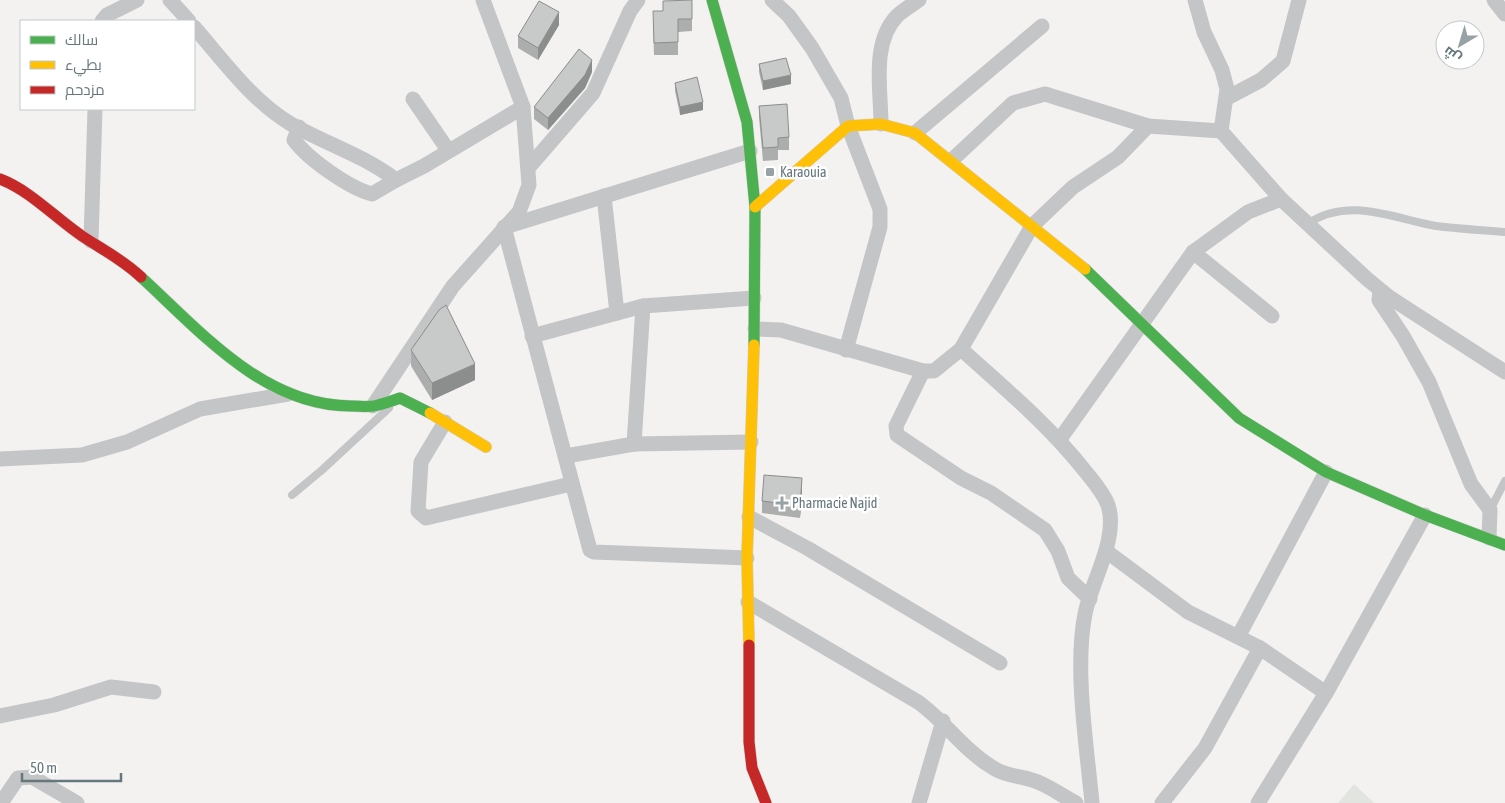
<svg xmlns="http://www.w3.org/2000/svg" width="1505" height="803" viewBox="0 0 1505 803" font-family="'Asap Condensed',Cairo,sans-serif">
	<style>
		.green { fill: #e2e4df }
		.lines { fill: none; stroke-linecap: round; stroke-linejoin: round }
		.fast-casing { stroke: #cdcece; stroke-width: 12 }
		.slow-casing { stroke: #cdcece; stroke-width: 12 }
		.jam-casing { stroke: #cdcece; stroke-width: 12 }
		.lane { stroke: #c3c5c6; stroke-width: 8 }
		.street { stroke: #c3c5c6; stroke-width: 15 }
		.fast { stroke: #4caf50; stroke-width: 11 }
		.slow { stroke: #ffc107; stroke-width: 11 }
		.jam { stroke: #c62828; stroke-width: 11 }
		.wall { fill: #acadad }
		.shaded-wall { fill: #8c8d8d }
		.building { fill: #c8c9c9; stroke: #8c8d8d }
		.poi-dot { fill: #97a2a6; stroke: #fff; stroke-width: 2 }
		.labels { text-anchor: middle; stroke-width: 5; stroke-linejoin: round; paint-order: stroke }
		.poi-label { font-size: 14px; fill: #66777e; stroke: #fff; text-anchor: start }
	</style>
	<rect width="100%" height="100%" fill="#f3f2f1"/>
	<path class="green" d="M1354,784L1374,803H1338Z"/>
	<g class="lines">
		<g class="fast-casing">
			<g id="fast">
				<path d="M712,0L747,122L755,207L754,345"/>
				<path d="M1085,269L1239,418L1326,472L1425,515L1505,545"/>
				<path d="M141,277C201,332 264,406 351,406C359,406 367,407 374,406C383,404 392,401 400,398L430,413"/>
			</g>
		</g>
		<g class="slow-casing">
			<g id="slow">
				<path d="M755,207L848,126L881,124L915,133L1085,269"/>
				<path d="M430,413L486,447"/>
				<path d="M749,645L747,558L754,345"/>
			</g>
		</g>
		<g class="jam-casing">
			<g id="jam">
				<path d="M0,179C31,191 54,217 82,236C103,250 122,259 141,277"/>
				<path d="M749,645V742L752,768L766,803"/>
			</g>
		</g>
		<g class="lane">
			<path d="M1307,224C1349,196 1392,218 1436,226C1459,229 1482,230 1505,232"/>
			<path d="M292,495L322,470L389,408"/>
			<path d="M1490,510L1505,481"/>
		</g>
		<g class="street">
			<path d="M170,0L189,21"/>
			<path d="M772,0L789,16L812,48L841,98L848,126L880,209V227L846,350"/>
			<path d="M1195,0L1204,32L1222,70L1227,89L1221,131L1281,199L1366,278L1389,297L1505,372"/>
			<path d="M1494,0L1505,14"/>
			<path d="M102,21L107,15L137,0"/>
			<path d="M194,27C223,60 252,101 291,124C326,144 363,155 396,180L424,166L523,107"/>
			<path d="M1227,98L1261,80L1283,61L1299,0"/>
			<path d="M413,99L448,150"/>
			<path d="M881,124C881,90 871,43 897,16C903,10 912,5 919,0"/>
			<path d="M299,127L294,140C308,159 349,188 372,194L396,180"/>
			<path d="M915,133L1042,26"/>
			<path d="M952,160L1013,103L1045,94L1148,126L1221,131"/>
			<path d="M529,167L593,93L630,11L638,0"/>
			<path d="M604,196L617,313"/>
			<path d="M508,226L750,151"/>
			<path d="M504,227L590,550L594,552L747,558"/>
			<path d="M91,241L95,109"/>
			<path d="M1193,252L1272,316"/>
			<path d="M1380,290L1379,300L1403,336L1429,382L1471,484L1490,510L1489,538"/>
			<path d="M755,329L781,330L923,371H934L961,349L1032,226L1073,187L1118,157L1148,126"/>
			<path d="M532,336L643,306L754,298"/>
			<path d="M961,349C1004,388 1049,425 1085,471C1093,481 1103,492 1108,505C1119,538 1091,582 1085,614C1074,668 1087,748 1092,803"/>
			<path d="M923,371L896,426L897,435L961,478L991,493L1045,530L1058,551L1068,578L1090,599"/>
			<path d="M373,406L453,286L519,212L529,185L523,107L483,0"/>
			<path d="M445,422L421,462L418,511L426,518L571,484"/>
			<path d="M1060,439L1193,252L1248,212L1281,199"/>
			<path d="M634,444L643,306"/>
			<path d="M566,456L634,444L751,442"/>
			<path d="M0,459L82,455L127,442L200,409L288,394"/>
			<path d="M749,517L807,548L1000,663"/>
			<path d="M1106,551L1188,612L1260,648L1326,693"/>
			<path d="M748,602L918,702C946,722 965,752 995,769C1007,776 1020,776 1032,780C1047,784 1062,796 1076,803"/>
			<path d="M1238,637L1326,472"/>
			<path d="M0,716L54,705L111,687L154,692"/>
			<path d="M1,803L18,778L32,777L77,803"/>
			<path d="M919,803L943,721"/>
			<path d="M1162,803L1205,748L1260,648"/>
			<path d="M1258,803L1326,693L1425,515"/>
		</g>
		<use href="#fast" class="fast"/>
		<use href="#slow" class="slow"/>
		<use href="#jam" class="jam"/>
	</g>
	<g class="wall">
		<path d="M692,0V31L678,32V55H654L653,23L663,11Z"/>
		<path d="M559,25L538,60L518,48V36Z"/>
		<path d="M759,64L791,84L763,90L759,72Z"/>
		<path d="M592,72L585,88L548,130L534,119V107Z"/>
		<path d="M675,83L703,110L680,115L675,91Z"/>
		<path d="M759,106L789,137V150H778V160L763,161L759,118Z"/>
		<path d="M411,350L475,380L432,400L411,366Z"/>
		<path d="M802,491L800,518L762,513V501Z"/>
	</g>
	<g class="shaded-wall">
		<path d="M559,12V25L538,60V48Z"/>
		<path d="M592,60V72L585,88L548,130V118Z"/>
		<path d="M791,75V84L763,90V81Z"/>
		<path d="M703,102V110L680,115V107Z"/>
		<path d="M475,364V380L432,400V383Z"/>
		<path d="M802,478V491L800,518V506Z"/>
	</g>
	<g class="building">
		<path d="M692,0V19H678V42L654,43L653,11H663V1Z"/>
		<path d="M539,1L559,12L538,48L518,36Z"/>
		<path d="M579,49L592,60L585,75L548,118L534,107Z"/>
		<path d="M786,58L791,75L763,81L759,64Z"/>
		<path d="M697,77L703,102L680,107L675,83Z"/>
		<path d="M787,104L789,137L778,138V147L763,148L759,106Z"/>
		<path d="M446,305L475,364L432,383L411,350L439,310Z"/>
		<path d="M764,475L802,478L800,506L762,501Z"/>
	</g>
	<g class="poi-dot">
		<rect x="765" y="167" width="10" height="10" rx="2.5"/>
		<path d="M779.5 495.5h5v5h5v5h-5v5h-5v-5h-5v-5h5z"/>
	</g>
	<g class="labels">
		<g class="poi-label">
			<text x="780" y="177">Karaouia</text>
			<text x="792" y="508">Pharmacie Najid</text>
		</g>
	</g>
	<rect x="20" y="20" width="175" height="90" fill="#ffffff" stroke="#c2c9cb"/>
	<rect x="30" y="36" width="25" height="8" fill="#4caf50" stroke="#c2c9cb"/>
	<text x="65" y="45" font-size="15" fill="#66777e">سالك</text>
	<rect x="30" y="61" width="25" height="8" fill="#ffc107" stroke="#c2c9cb"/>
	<text x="65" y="70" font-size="15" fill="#66777e">بطيء</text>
	<rect x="30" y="86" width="25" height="8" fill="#c62828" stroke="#c2c9cb"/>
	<text x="65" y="95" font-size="15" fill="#66777e">مزدحم</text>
	<g transform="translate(1460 45) rotate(218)"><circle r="24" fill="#ffffff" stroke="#c2c9cb"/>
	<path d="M0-4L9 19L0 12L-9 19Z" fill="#97a2a6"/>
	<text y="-8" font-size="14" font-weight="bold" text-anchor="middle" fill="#66777e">ش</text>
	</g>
	<path d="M22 773v8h99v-8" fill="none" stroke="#66777e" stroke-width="2.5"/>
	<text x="30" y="773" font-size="15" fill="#66777e" stroke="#ffffff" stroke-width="4" paint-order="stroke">50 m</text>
</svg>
